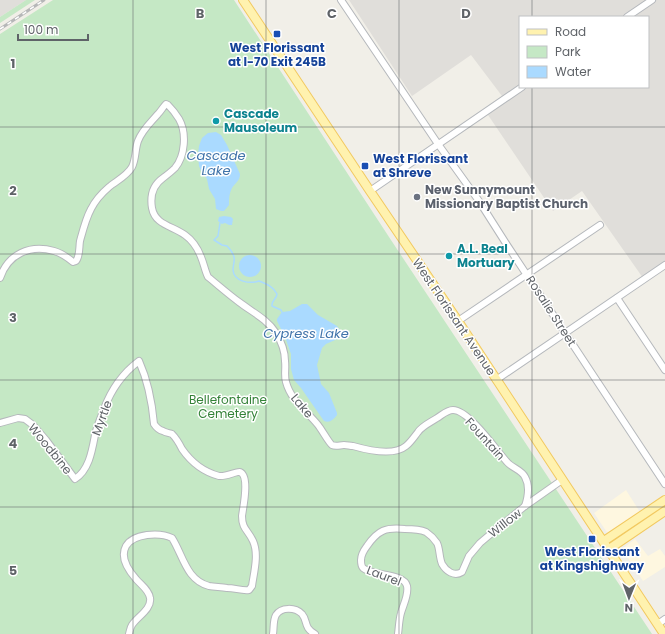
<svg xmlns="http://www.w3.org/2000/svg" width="665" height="634" viewBox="0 0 665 634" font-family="Poppins,sans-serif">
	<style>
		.commercial { fill: #fef7e0 }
		.industrial { fill: #e0deda; fill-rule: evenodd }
		.green { fill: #c5e8c5 }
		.water { fill: #aadaff }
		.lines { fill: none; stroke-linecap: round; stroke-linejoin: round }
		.stream { stroke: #aadaff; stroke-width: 1.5 }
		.minor-casing { stroke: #b5b8bc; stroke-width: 8 }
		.major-casing { stroke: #f2c960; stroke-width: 10 }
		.minor { stroke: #fff; stroke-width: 6 }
		.major { stroke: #fff2af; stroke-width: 8 }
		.rail-casing { stroke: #b6b7b8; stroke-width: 3 }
		.rail { stroke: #fff; stroke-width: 1.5; stroke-dasharray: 4.5; stroke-linecap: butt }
		.grid { fill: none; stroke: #5f6368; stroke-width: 1; stroke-opacity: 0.55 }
		.transit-dot { fill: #1a4fb4; stroke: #fff; stroke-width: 1.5 }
		.culture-dot { fill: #0f9aa8; stroke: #fff; stroke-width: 1.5 }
		.worship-dot { fill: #6b7280; stroke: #fff; stroke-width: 1.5 }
		.labels { text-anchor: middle; stroke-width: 3; stroke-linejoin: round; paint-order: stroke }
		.transit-label { font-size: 12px; font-weight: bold; fill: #164399; stroke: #fff }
		.culture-label { font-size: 12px; font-weight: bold; fill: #0d838f; stroke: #fff; text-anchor: start }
		.worship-label { font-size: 12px; font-weight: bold; fill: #5b616d; stroke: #fff; text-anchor: start }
		.street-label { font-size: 12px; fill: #5f6368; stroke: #fff }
		.park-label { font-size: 12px; fill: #348238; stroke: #fff }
		.water-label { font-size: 13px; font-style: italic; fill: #4174aa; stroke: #fff }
		.grid-label { font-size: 13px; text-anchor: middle; font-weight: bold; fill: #5f6368; stroke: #fff; stroke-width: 3; stroke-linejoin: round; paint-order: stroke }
	</style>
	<rect width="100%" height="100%" fill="#f1efe8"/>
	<g class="commercial">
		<path d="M626,490L640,512L610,533H608L606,531L594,513Z"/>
		<path d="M635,539L648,556L660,549L665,556V567L643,581L622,549Z"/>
	</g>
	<g class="industrial">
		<path d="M0,0H26L0,17Z"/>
		<path d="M349,0H665V262L643,278L582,191L553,211L488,115L502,96L471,55L412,96ZM520,17H648V87H520Z"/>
	</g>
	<g class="green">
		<path d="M26,0H35L0,23V17Z"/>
		<path d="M53,0H234L389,237L652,634H0V34Z"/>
	</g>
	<g class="water">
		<path d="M216,132L221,135L227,145L240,174C240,181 235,183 232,188C229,194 229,199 229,205L224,211H221L216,209L215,199L209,189L207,179L201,171L199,166L198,154L199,146L202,138L208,133Z"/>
		<path d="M224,216L231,217L233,219L232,225H229L225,223L222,224L218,221L219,217Z"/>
		<circle cx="250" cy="266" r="11"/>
		<path d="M302,304H307L318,315L337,326L342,333V337L326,344L322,348L317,365L321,384L329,393L337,413V415C333,420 330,423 324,421L301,388L294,380L291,369V354L285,337L277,321V319L282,312L290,311Z"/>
	</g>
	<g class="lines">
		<path class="stream" d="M220,223L218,236L214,240L222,245L227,246C230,249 233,253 234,257C235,261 233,265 233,270C234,282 250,284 259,281C266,284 273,286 277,294C277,299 271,300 272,306L281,310L282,312"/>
		<g class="minor-casing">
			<g id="minor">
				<path d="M341,0L438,144L479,201L507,245L665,484"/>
				<path d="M627,17L652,0"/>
				<path d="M370,191L522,87"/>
				<path d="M0,278C8,254 30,244 54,251C61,253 67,257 73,262L76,261C80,256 79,247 80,241C83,230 86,218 91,209C95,201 102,193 109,187C116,181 127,176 132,167C136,159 135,149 138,141C142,130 151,122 158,114C161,111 163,107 166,104L168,105C172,109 176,114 179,119C187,133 185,156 175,168C171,172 167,175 163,178C153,185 150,196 152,208C155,225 173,226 185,235C192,240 198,249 201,257C204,264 205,271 208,277C218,285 228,294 239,302C252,312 267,319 276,333C281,341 285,352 285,361C286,368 284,376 286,382C291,401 307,411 318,425C322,430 329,443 332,445C336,447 340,445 344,445C347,445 350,446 353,446C367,450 394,456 406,446C411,442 414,437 418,432C422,426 431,422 437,418C442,415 447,410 453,410C469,410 497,451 507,462C512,468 522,470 525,477C530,486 528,497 525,506"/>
				<path d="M617,298L665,370"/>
				<path d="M458,321L600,225"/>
				<path d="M496,380L665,265"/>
				<path d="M0,423L18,418L25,419L33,425L46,440L75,479C89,470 92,451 95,435C97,426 101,417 104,409C111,390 123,373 139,361C148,381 152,402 154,424C156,427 159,430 163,431C166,433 170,433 172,434C175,437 180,445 182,449C191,462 204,472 219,476C226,477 237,471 240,472C250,476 243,508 242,516C242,529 248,530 253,541C259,554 254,572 252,586L249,590C242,591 235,588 227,588C221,587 215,587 209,586C186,580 183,555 172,538C164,534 156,534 147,535C140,536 130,539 126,546C120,557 128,570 136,579C141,585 149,590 150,598C152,609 137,617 132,625C130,628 130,631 129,634"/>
				<path d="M658,624L665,619"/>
				<path d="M273,634C274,628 273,620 276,615C281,607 295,607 302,614C308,621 303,627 315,634"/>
				<path d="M398,634C399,627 399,620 401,613C403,605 409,595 407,586C404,573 372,576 363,568C361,566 361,563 361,560C361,555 364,550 367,546C378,530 386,527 405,529C412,529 419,529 426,532C429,534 435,540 437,543C440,549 439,557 442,564C446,571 454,577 462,572L469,556L480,543L493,532L525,506L562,480"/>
			</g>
		</g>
		<g class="major-casing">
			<g id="major">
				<path d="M243,0L370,191L458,321L664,634"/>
				<path d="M604,541L665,500"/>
				<path d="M609,549L665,511"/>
			</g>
		</g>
		<use href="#minor" class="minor"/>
		<use href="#major" class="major"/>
		<g class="rail-casing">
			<path id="rail" d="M0,29L44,0"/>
		</g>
		<use href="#rail" class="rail"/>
	</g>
	<path class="grid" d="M133,0V634M266,0V634M399,0V634M532,0V17M532,87V634M0,127H665M0,254H665M0,380H665M0,507H665"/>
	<g class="transit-dot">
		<rect x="273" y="30" width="8" height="8" rx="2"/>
		<rect x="361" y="162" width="8" height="8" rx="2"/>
		<rect x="588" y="535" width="8" height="8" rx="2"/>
	</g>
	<g class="culture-dot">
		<circle cx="216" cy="121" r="4"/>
		<circle cx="449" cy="256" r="4"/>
	</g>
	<circle class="worship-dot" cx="417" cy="197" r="4"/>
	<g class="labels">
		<g class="transit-label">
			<text x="277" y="52">West Florissant<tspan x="277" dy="14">at I-70 Exit 245B</tspan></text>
			<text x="373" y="163" text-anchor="start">West Florissant<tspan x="373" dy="14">at Shreve</tspan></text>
			<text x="592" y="556">West Florissant<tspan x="592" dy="14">at Kingshighway</tspan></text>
		</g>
		<g class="culture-label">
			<text x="224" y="118">Cascade<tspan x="224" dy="14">Mausoleum</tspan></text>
			<text x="457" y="253">A.L. Beal<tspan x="457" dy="14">Mortuary</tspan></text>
		</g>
		<g class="worship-label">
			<text x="425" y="194">New Sunnymount<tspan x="425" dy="14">Missionary Baptist Church</tspan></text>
		</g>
		<g class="street-label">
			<text transform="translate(551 311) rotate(57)" y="4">Rosalie Street</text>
			<text transform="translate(454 317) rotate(56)" y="4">West Florissant Avenue</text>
			<text transform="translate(302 406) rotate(50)" y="4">Lake</text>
			<text transform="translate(102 418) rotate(-70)" y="4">Myrtle</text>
			<text transform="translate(485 439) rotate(48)" y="4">Fountain</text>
			<text transform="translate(50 449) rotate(51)" y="4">Woodbine</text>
			<text transform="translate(505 523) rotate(-38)" y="4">Willow</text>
			<text transform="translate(384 576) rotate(21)" y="4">Laurel</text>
		</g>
		<g class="park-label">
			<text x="228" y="404">Bellefontaine<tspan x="228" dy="14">Cemetery</tspan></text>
		</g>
		<g class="water-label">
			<text x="216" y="160">Cascade<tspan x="216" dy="15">Lake</tspan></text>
			<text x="306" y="338">Cypress Lake</text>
		</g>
	</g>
	<g class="grid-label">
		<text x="200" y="18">B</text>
		<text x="332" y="18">C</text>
		<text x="466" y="18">D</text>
		<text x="13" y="68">1</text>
		<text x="13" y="195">2</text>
		<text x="13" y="322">3</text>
		<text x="13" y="448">4</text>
		<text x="13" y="575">5</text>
	</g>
	<rect x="519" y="16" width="130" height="72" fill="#ffffff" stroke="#bfc1c3"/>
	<rect x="527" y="29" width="20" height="6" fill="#fff2af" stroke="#bfc1c3"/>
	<text x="555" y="36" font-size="12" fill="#5f6368">Road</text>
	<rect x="527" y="46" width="20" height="12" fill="#c5e8c5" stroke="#bfc1c3"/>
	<text x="555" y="56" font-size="12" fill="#5f6368">Park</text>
	<rect x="527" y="66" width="20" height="12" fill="#aadaff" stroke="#bfc1c3"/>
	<text x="555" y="76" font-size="12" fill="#5f6368">Water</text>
	<g transform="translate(629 598) rotate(181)" stroke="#ffffff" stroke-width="3" paint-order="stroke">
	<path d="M0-3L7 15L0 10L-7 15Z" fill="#5f6368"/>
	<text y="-6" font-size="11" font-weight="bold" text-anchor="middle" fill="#5f6368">N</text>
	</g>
	<path d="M18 34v6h70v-6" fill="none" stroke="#5f6368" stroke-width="2"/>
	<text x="24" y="34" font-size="12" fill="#5f6368" stroke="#ffffff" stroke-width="3" paint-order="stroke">100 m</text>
</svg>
